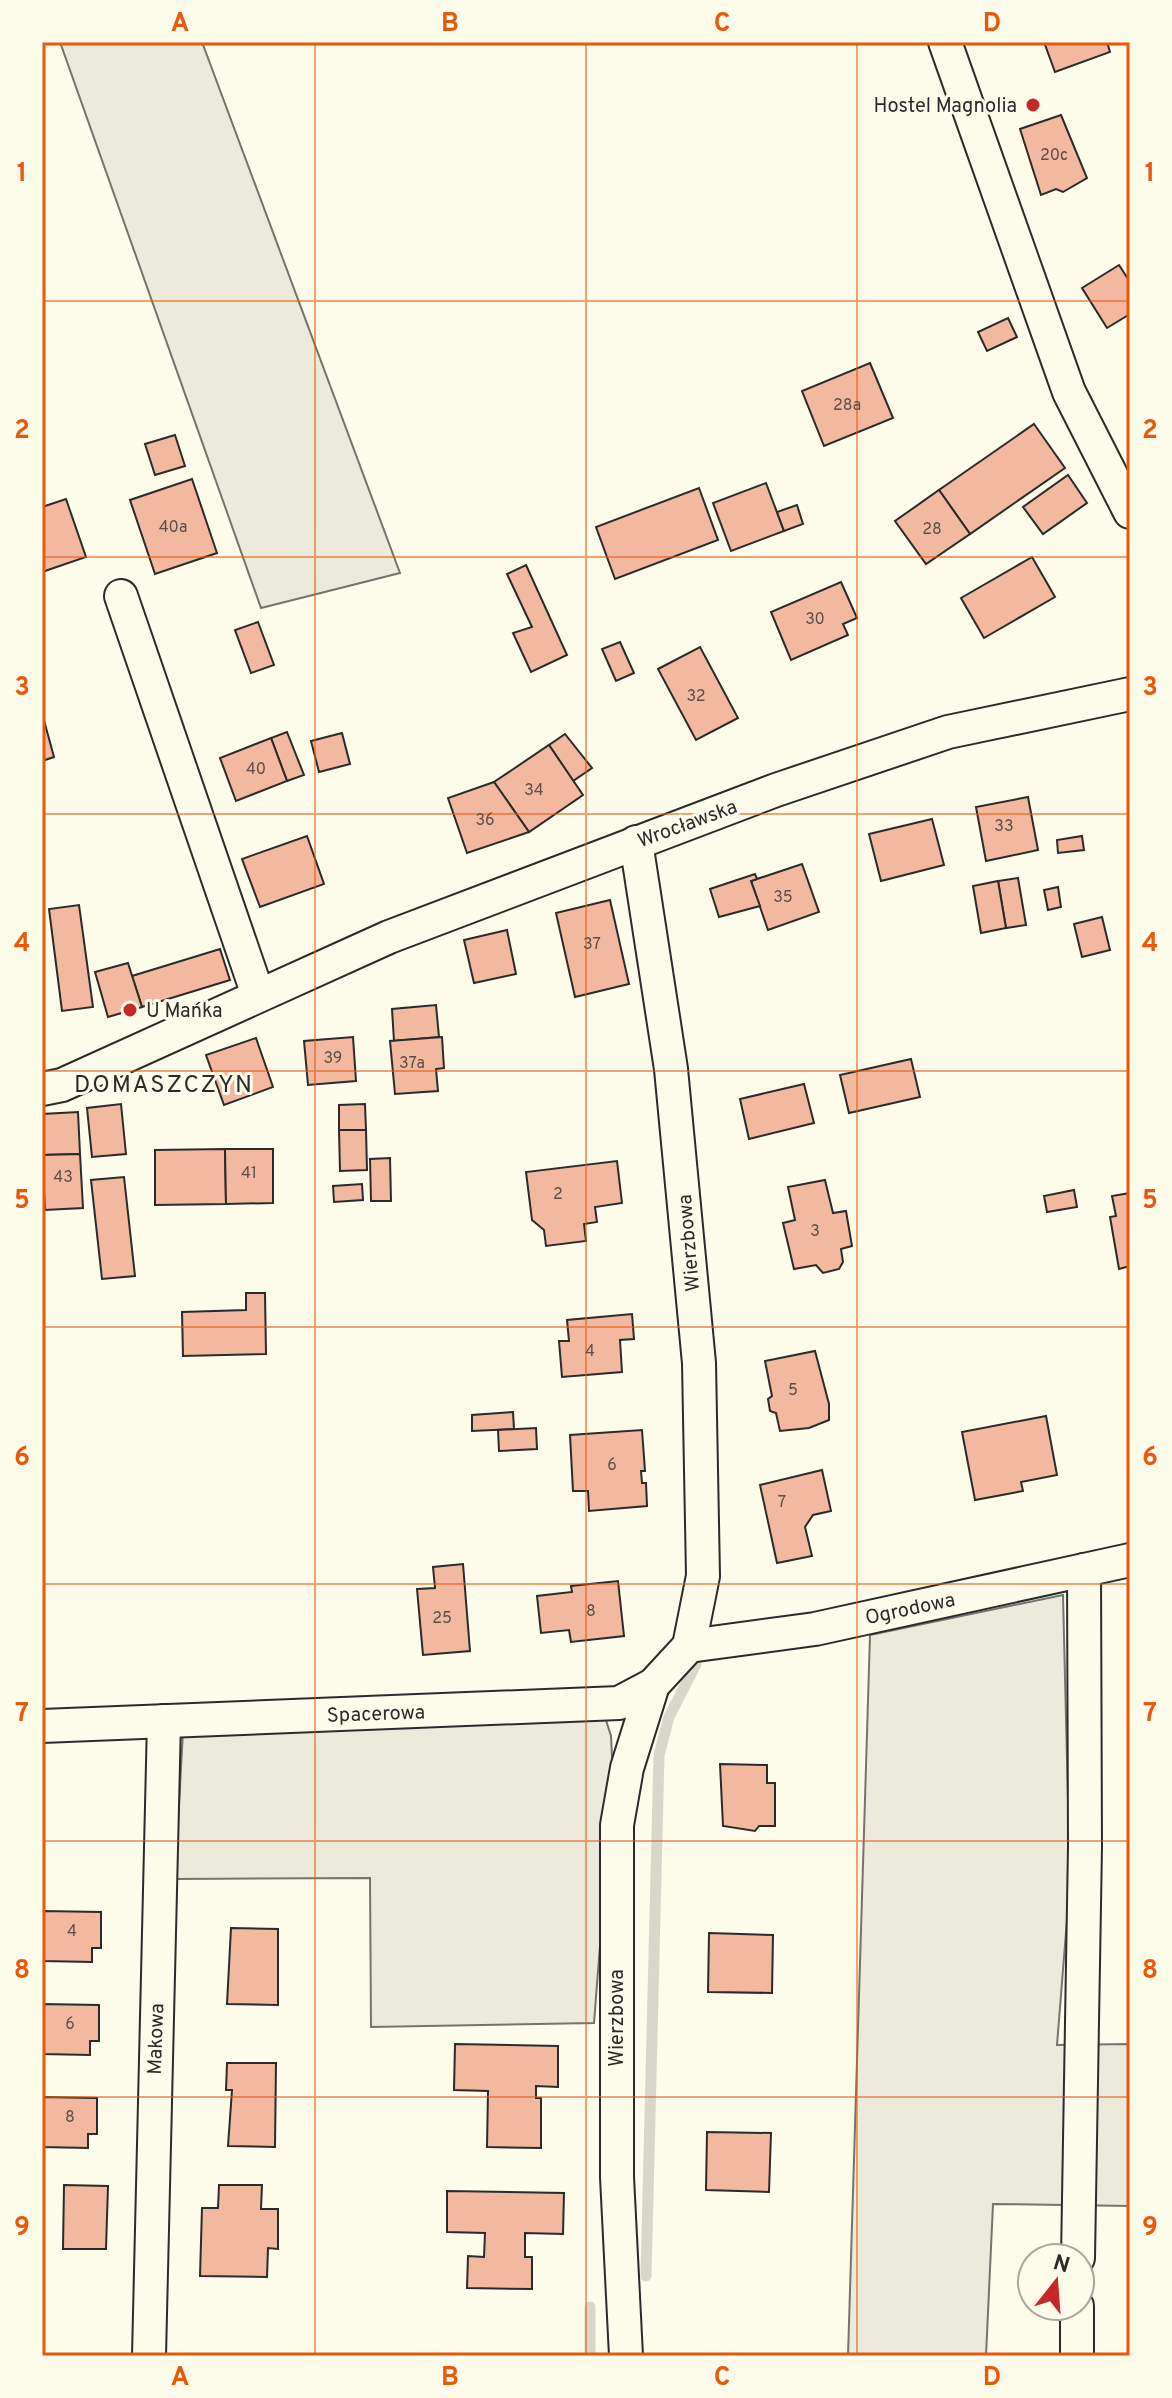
<svg xmlns="http://www.w3.org/2000/svg" width="1172" height="2398" viewBox="0 0 1172 2398" font-family="Overpass,sans-serif">
	<style>
		.green { fill: #ecebdb; stroke: #74746e; stroke-width: 2 }
		.lines { fill: none; stroke-linecap: round; stroke-linejoin: round }
		.stream { stroke: #d8d7c9; stroke-width: 11 }
		.building { fill: #f2b8a0; stroke: #2b2b2b; stroke-width: 2 }
		.street-casing { stroke: #2b2b2b; stroke-width: 36 }
		.street { stroke: #fdfbea; stroke-width: 32 }
		.grid { fill: none; stroke: #e8590c; stroke-width: 2; stroke-opacity: 0.55 }
		.poi-dot { fill: #c62828; stroke: #fdfbea; stroke-width: 3 }
		.labels { text-anchor: middle; stroke-width: 6; stroke-linejoin: round; paint-order: stroke }
		.number-label { font-size: 16px; fill: #5d4e48 }
		.poi-label { font-size: 20px; fill: #2b2b2b; stroke: #fdfbea; text-anchor: end }
		.street-label { font-size: 20px; fill: #2b2b2b; stroke: #fdfbea }
		.quarter-label { font-size: 24px; letter-spacing: 2px; fill: #2b2b2b; stroke: #fdfbea }
		.neatline { fill: none; stroke: #e8590c; stroke-width: 3 }
		.grid-label { font-size: 26px; text-anchor: middle; font-weight: bold; fill: #e8590c }
	</style>
	<rect width="100%" height="100%" fill="#fdfbea"/>
	<g class="green">
		<path d="M60,42H202L400,573L261,608Z"/>
		<path d="M1063,1595L1070,1882L1057,2045L1130,2044V2206L993,2204L986,2356H848L870,1635Z"/>
		<path d="M604,1714L611,1736L613,1777L594,2023L371,2027L370,1878L175,1879L183,1731Z"/>
	</g>
	<g class="lines">
		<g class="stream">
			<path d="M646,2276L659,1755L669,1717L696,1664"/>
			<path d="M590,2307V2356"/>
		</g>
	</g>
	<g class="building">
		<path d="M1044,42H1107L1110,52L1055,72Z"/>
		<path d="M1061,115L1087,178L1063,192L1056,189L1041,195L1020,129Z"/>
		<path d="M1119,265L1130,282V314L1107,328L1082,288Z"/>
		<path d="M1008,318L1017,337L987,351L978,332Z"/>
		<path d="M870,363L893,418L824,446L802,391Z"/>
		<path d="M1034,424L1065,468L970,534L939,490Z"/>
		<path d="M175,435L185,466L155,475L145,444Z"/>
		<path d="M1068,475L1087,503L1043,534L1023,507Z"/>
		<path d="M192,479L217,553L155,574L130,500Z"/>
		<path d="M766,483L784,531L731,551L713,503Z"/>
		<path d="M699,488L718,540L615,579L596,527Z"/>
		<path d="M939,490L970,534L926,564L895,521Z"/>
		<path d="M66,499L86,557L42,572V507Z"/>
		<path d="M797,505L803,524L784,531L777,512Z"/>
		<path d="M1032,557L1055,597L984,638L961,598Z"/>
		<path d="M526,565L567,655L531,672L513,633L532,627L507,574Z"/>
		<path d="M841,582L857,618L843,624L848,635L791,660L771,612Z"/>
		<path d="M258,622L274,665L251,673L235,630Z"/>
		<path d="M620,642L634,673L616,681L602,649Z"/>
		<path d="M700,647L738,718L696,740L658,669Z"/>
		<path d="M42,713L54,757L42,761Z"/>
		<path d="M287,732L304,775L287,781L271,738Z"/>
		<path d="M342,733L350,764L319,772L311,741Z"/>
		<path d="M565,734L592,768L573,781L549,745Z"/>
		<path d="M271,738L287,781L236,801L220,758Z"/>
		<path d="M549,745L583,795L529,832L494,782Z"/>
		<path d="M494,782L529,832L467,853L448,798Z"/>
		<path d="M1028,797L1038,850L986,861L976,807Z"/>
		<path d="M932,819L944,865L881,881L869,834Z"/>
		<path d="M307,836L324,884L260,907L242,859Z"/>
		<path d="M1082,836L1084,850L1058,853L1057,840Z"/>
		<path d="M802,864L819,912L768,930L751,881Z"/>
		<path d="M755,874L757,879L751,881L760,906L719,917L710,889Z"/>
		<path d="M1018,878L1026,925L1006,928L998,881Z"/>
		<path d="M998,881L1006,928L981,933L973,886Z"/>
		<path d="M1058,887L1061,907L1048,910L1044,890Z"/>
		<path d="M610,900L629,984L575,997L556,913Z"/>
		<path d="M79,905L93,1007L62,1011L49,909Z"/>
		<path d="M1102,917L1110,950L1082,957L1074,924Z"/>
		<path d="M507,930L516,974L474,983L464,940Z"/>
		<path d="M220,949L230,980L142,1007L132,976Z"/>
		<path d="M128,963L142,1007L108,1017L95,972Z"/>
		<path d="M436,1005L439,1037L394,1041L392,1009Z"/>
		<path d="M353,1037L356,1081L308,1085L304,1041Z"/>
		<path d="M442,1037L444,1068L436,1069L438,1091L395,1094L390,1041Z"/>
		<path d="M256,1038L273,1087L224,1105L206,1055Z"/>
		<path d="M911,1059L920,1097L849,1113L840,1075Z"/>
		<path d="M804,1084L814,1123L749,1139L740,1099Z"/>
		<path d="M121,1104L126,1154L92,1157L87,1108Z"/>
		<path d="M365,1104L366,1130H339V1105Z"/>
		<path d="M78,1112L80,1154L42,1155V1114Z"/>
		<path d="M339,1130H366L367,1170L340,1171Z"/>
		<path d="M225,1149L226,1204L155,1205V1150Z"/>
		<path d="M225,1149H273V1203L226,1204Z"/>
		<path d="M80,1154L83,1208L45,1210L42,1155Z"/>
		<path d="M390,1158L391,1201H371L370,1159Z"/>
		<path d="M617,1161L622,1203L595,1207L597,1222L584,1224L586,1241L546,1246L544,1230L532,1220L526,1172Z"/>
		<path d="M124,1177L135,1276L102,1279L91,1180Z"/>
		<path d="M825,1180L833,1213L846,1211L852,1246L841,1249L843,1262L839,1269L823,1273L816,1265L794,1269L783,1223L795,1220L788,1187Z"/>
		<path d="M362,1184L363,1200L334,1202L333,1186Z"/>
		<path d="M1074,1190L1077,1207L1047,1212L1044,1196Z"/>
		<path d="M1130,1193V1266L1119,1269L1110,1217L1116,1216L1112,1196Z"/>
		<path d="M246,1293H265L266,1354L183,1356L182,1312L246,1310Z"/>
		<path d="M632,1314L634,1339L620,1340L622,1372L562,1377L559,1341H569L567,1320Z"/>
		<path d="M815,1351L829,1404V1420L809,1428L780,1431L776,1413L770,1411L768,1399L772,1396L765,1361Z"/>
		<path d="M513,1412L514,1429L472,1431V1415Z"/>
		<path d="M1046,1416L1057,1475L1021,1482L1023,1491L975,1500L962,1432Z"/>
		<path d="M536,1428L537,1449L499,1451L498,1430Z"/>
		<path d="M642,1430L645,1471H641L642,1483H646L647,1506L589,1511L588,1491H573L570,1435Z"/>
		<path d="M822,1470L831,1511L813,1515L805,1527L812,1556L777,1563L760,1485Z"/>
		<path d="M463,1564L470,1651L423,1655L417,1589L435,1588L433,1567Z"/>
		<path d="M618,1581L624,1636L571,1642L569,1630L541,1633L537,1596L572,1592L571,1586Z"/>
		<path d="M720,1764L767,1765V1783H775V1826H759L755,1831L723,1826Z"/>
		<path d="M42,1911L101,1912V1948H92V1962L42,1961Z"/>
		<path d="M231,1928L278,1929V2005L227,2004Z"/>
		<path d="M709,1933L773,1935L772,1993L708,1992Z"/>
		<path d="M42,2004L99,2005V2041H90V2055L42,2054Z"/>
		<path d="M455,2044L558,2046V2087L536,2086V2098H541V2148L487,2147L488,2091L454,2090Z"/>
		<path d="M227,2063H276L275,2147L228,2146L232,2090H226Z"/>
		<path d="M42,2097L97,2098V2134H88V2148L42,2147Z"/>
		<path d="M707,2132L771,2133L769,2192L706,2190Z"/>
		<path d="M64,2185L108,2186L106,2249H63Z"/>
		<path d="M219,2185H262L261,2209H278V2249L268,2248L267,2277L200,2276L202,2208H218Z"/>
		<path d="M447,2191L564,2193L563,2234L525,2233V2257H532V2289L467,2288L468,2256L484,2257L485,2233L447,2232Z"/>
	</g>
	<g class="lines">
		<g class="street-casing">
			<g id="street">
				<path d="M945,42L1069,392L1130,512"/>
				<path d="M121,596L258,995"/>
				<path d="M636,842L671,1069L699,1363L703,1576L689,1646"/>
				<path d="M42,1089L62,1085L389,937L776,790L948,732L1130,694"/>
				<path d="M689,1646L815,1629L1130,1560"/>
				<path d="M42,1726L619,1703L653,1685L689,1646"/>
				<path d="M1078,2258L1085,1846L1084,1570"/>
				<path d="M149,2356L164,1721"/>
				<path d="M626,2356L617,2177V1825L627,1768L653,1685"/>
				<path d="M1077,2356V2306"/>
			</g>
		</g>
		<use href="#street" class="street"/>
	</g>
	<path class="grid" d="M315,42V2356M586,42V2356M857,42V2356M42,301H1130M42,557H1130M42,814H1130M42,1071H1130M42,1327H1130M42,1584H1130M42,1841H1130M42,2097H1130"/>
	<g class="poi-dot">
		<circle cx="1033" cy="105" r="8"/>
		<circle cx="130" cy="1010" r="8"/>
	</g>
	<g class="labels">
		<g class="number-label">
			<text x="1054" y="160">20c</text>
			<text x="847" y="410">28a</text>
			<text x="173" y="532">40a</text>
			<text x="932" y="534">28</text>
			<text x="815" y="624">30</text>
			<text x="696" y="701">32</text>
			<text x="256" y="774">40</text>
			<text x="534" y="795">34</text>
			<text x="485" y="825">36</text>
			<text x="1004" y="831">33</text>
			<text x="783" y="902">35</text>
			<text x="592" y="949">37</text>
			<text x="333" y="1063">39</text>
			<text x="412" y="1068">37a</text>
			<text x="249" y="1178">41</text>
			<text x="63" y="1182">43</text>
			<text x="558" y="1199">2</text>
			<text x="815" y="1236">3</text>
			<text x="590" y="1356">4</text>
			<text x="793" y="1395">5</text>
			<text x="612" y="1470">6</text>
			<text x="782" y="1507">7</text>
			<text x="591" y="1616">8</text>
			<text x="442" y="1623">25</text>
			<text x="72" y="1936">4</text>
			<text x="70" y="2029">6</text>
			<text x="70" y="2122">8</text>
		</g>
		<g class="poi-label">
			<text x="1017" y="112">Hostel Magnolia</text>
			<text x="146" y="1017" text-anchor="start">U Mańka</text>
		</g>
		<g class="street-label">
			<text transform="translate(687 823) rotate(-20)" y="7">Wrocławska</text>
			<text transform="translate(688 1243) rotate(-95)" y="7">Wierzbowa</text>
			<text transform="translate(910 1608) rotate(-12)" y="7">Ogrodowa</text>
			<text transform="translate(376 1713) rotate(-2)" y="7">Spacerowa</text>
			<text transform="translate(616 2018) rotate(-90)" y="7">Wierzbowa</text>
			<text transform="translate(155 2039) rotate(-88)" y="7">Makowa</text>
		</g>
		<g class="quarter-label">
			<text x="164" y="1092">DOMASZCZYN</text>
		</g>
	</g>
	<rect width="1172" height="2398" fill="none" stroke="#fdfbea" stroke-width="88"/>
	<g transform="translate(1056 2282) rotate(17)"><circle r="38" fill="#fdfbea" stroke="#a9a89e" stroke-width="2"/>
	<path d="M0-6L14 30L0 20L-14 30Z" fill="#c62828"/>
	<text y="-12" font-size="22" font-weight="bold" text-anchor="middle" fill="#2b2b2b">N</text>
	</g>
	<rect x="44" y="44" width="1084" height="2310" class="neatline"/>
	<g class="grid-label">
		<text x="180" y="31">A</text>
		<text x="450" y="31">B</text>
		<text x="722" y="31">C</text>
		<text x="992" y="31">D</text>
		<text x="22" y="181">1</text>
		<text x="1150" y="181">1</text>
		<text x="22" y="438">2</text>
		<text x="1150" y="438">2</text>
		<text x="22" y="695">3</text>
		<text x="1150" y="695">3</text>
		<text x="22" y="951">4</text>
		<text x="1150" y="951">4</text>
		<text x="22" y="1208">5</text>
		<text x="1150" y="1208">5</text>
		<text x="22" y="1465">6</text>
		<text x="1150" y="1465">6</text>
		<text x="22" y="1721">7</text>
		<text x="1150" y="1721">7</text>
		<text x="22" y="1978">8</text>
		<text x="1150" y="1978">8</text>
		<text x="22" y="2235">9</text>
		<text x="1150" y="2235">9</text>
		<text x="180" y="2385">A</text>
		<text x="450" y="2385">B</text>
		<text x="722" y="2385">C</text>
		<text x="992" y="2385">D</text>
	</g>
</svg>
